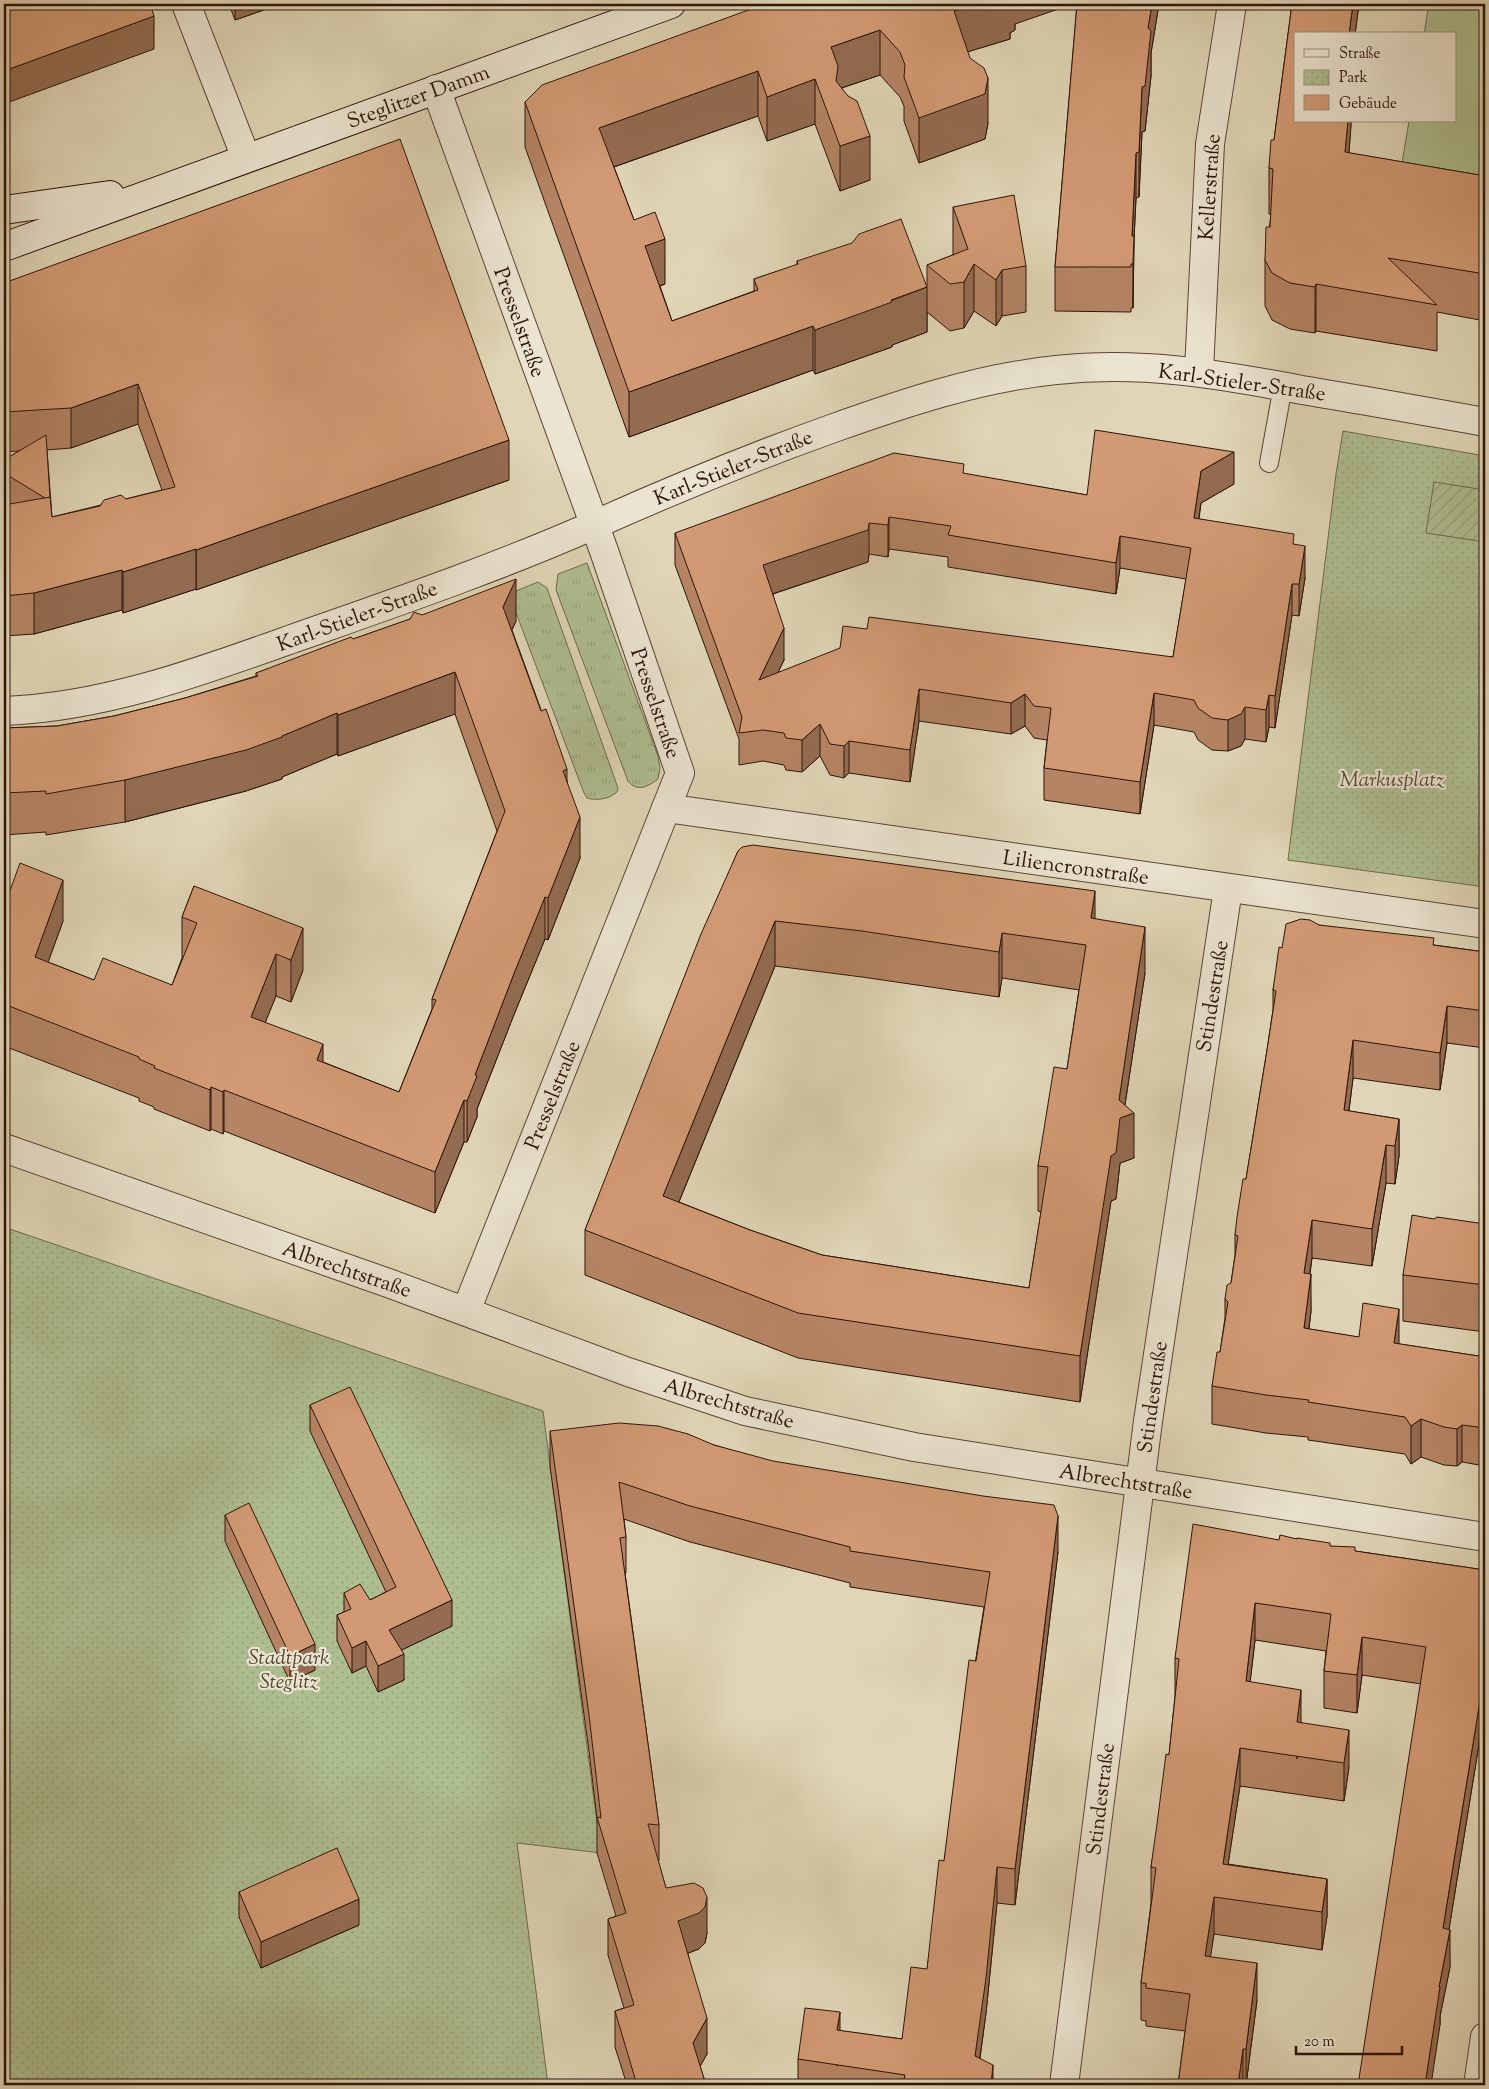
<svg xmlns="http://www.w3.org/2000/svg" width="1489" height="2089" viewBox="0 0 1489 2089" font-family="'Sorts Mill Goudy',serif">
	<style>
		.grass { fill: url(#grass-tufts); stroke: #6e694e }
		.park { fill: url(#park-dots); stroke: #6e694e }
		.garden { fill: url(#garden-furrows); stroke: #6e694e }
		.pitch { fill: #aebe91; stroke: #6e694e }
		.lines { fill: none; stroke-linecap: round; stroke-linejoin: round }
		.service-casing { stroke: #5a4435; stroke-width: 20 }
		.minor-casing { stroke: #5a4435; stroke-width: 30 }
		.tertiary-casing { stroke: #5a4435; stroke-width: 30 }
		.secondary-casing { stroke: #2d140a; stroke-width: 30 }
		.service { stroke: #ebe4d0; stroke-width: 18 }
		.minor { stroke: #ebe4d0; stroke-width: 28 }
		.tertiary { stroke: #ebe4d0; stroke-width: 28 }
		.secondary { stroke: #ebe4d0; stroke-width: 28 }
		.wall { fill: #b58464; stroke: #2d140a; fill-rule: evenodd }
		.shaded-wall { fill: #936c51; stroke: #2d140a }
		.building { fill: #d29a74; stroke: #2d140a; fill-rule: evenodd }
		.labels { text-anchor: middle; stroke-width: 4.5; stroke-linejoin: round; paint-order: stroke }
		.street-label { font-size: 21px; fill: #2d140a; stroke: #ebe4d0 }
		.park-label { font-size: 21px; font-style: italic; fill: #544732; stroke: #ebe4d0 }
	</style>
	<defs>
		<pattern id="grass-tufts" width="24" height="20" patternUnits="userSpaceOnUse" patternTransform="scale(1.25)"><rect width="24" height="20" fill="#aebe91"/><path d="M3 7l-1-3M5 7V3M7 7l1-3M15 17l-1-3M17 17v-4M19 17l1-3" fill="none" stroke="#96a27c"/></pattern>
		<pattern id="park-dots" width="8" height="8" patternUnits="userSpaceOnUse" patternTransform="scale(1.25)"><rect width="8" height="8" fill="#aebe91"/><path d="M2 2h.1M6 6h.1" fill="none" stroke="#96a27c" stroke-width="1.8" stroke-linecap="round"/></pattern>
		<pattern id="garden-furrows" width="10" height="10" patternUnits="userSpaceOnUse" patternTransform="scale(1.25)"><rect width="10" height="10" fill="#aebe91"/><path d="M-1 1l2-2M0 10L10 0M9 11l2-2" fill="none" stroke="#96a27c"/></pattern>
	</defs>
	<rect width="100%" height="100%" fill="#e0d6b7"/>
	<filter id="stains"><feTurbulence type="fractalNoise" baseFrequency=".004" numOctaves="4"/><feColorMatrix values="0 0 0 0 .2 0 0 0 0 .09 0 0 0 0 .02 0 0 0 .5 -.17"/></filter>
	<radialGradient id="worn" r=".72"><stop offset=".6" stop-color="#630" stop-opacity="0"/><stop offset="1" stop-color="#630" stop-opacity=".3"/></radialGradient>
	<g class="grass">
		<path d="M587,563L658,756L660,768L658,779C649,786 637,793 628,781L556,590L558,574Z"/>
		<path d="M538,582L547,588L618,788L617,792C609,799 597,801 587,798L584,793L509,594Z"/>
	</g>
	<g class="park">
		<path d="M1343,431L1485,456V887L1288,860L1336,474Z"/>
		<path d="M4,1227L543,1411L601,1853L517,1843L548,2085H4Z"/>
	</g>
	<path class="garden" d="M1434,482L1485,490V542L1426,533Z"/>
	<path class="pitch" d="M1429,4H1485V178L1402,163L1409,121H1455V34H1424Z"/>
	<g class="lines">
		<g class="service-casing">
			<path id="service" d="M1269,463L1283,386"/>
		</g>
		<g class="minor-casing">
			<g id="minor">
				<path d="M186,4L246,158"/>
				<path d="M436,89L604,551L680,773L466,1311"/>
				<path d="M1199,371L1210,144L1232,4"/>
				<path d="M4,711C103,707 197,673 289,640C391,604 494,569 594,525C672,490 750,458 831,429C904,403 978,378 1056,370C1142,361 1218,374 1302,390C1363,400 1424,411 1485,422"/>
				<path d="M666,808L1485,924"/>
				<path d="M1064,2085L1148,1421L1228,889"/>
				<path d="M1478,2085L1485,2037"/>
			</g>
		</g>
		<g class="tertiary-casing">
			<path id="tertiary" d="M4,1148L391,1284L628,1372L745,1411L914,1447L1485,1537"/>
		</g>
		<g class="secondary-casing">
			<g id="secondary">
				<path d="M4,210L110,195"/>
				<path d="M4,247L671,4"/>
			</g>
		</g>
		<use href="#service" class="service"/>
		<use href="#minor" class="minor"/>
		<use href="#tertiary" class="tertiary"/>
		<use href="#secondary" class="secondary"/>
	</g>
	<g class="wall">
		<path d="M229,4H281L235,20Z"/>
		<path d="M765,4L1015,24V30L1010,33V39L967,52L988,123L985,139L919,163L904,121V106L900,97L880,75L842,88L870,180L840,191L815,124L767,141L758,116L614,167L634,220L665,284L660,286L672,321L754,291V279L797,265V261L927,286V265L953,255V207L1026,266V312L1002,316L996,326L974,311L964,328L950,331L927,312V332L892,345V347L815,374L813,370L629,437L525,147V102Z"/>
		<path d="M1077,4H1159L1151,53V76L1145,131L1142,132L1139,197L1136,198L1134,239L1133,308H1131V312L1055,311V267Z"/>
		<path d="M1292,4H1359L1355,34H1295L1351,121L1349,153L1485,176V321L1437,312V351L1316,331L1315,333L1290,329L1272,320L1265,306V260L1271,215L1269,214V168L1274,140Z"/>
		<path d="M4,283L509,480L196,590V589L123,613L122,610L34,634L4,636V460L19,451L4,452ZM138,424L162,490L52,517L47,450L71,448Z"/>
		<path d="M964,474L1087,495L1234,484L1201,503L1199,519L1294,544L1305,578L1299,616L1292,615L1275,728L1269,727L1266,742L1245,739L1241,746L1228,751L1212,750L1198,740L1194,732L1154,725L1140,814L1044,800V768L1047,740L1034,738L1025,726L1011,734L919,721L910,782L849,773L844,778L830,775L820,756L802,772L786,770L784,765L763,761L739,765V739L675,565V533ZM889,549L948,557V567L1116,594L1120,568L1186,579L1173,657L778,672L784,660L773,594L868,562L869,554L888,557Z"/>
		<path d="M422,615L516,621L512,630L567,781L580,858L548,940L545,939L515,1012L477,1109V1117L467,1142H464L435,1213L224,1131L223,1134L211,1129L210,1131L154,1109V1107L139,1101V1098L4,1046V907L63,921L48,962L94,980L172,985L182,958V917L194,886L303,970L291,1002L276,996L265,1022L323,1062L399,1092L432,1009V999L497,831L455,714L338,756L337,754L282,777V779L246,791L125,822L46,835V832L4,835V728L57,726L114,716L185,698L256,676V673Z"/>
		<path d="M738,851L1095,919L1145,973L1125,1105L1134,1158L1120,1163L1116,1199L1111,1201L1080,1402L798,1358L585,1275V1230ZM775,966L862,977L999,997L1002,978L1079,990L1067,1069L1038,1166V1211L1041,1212L1029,1288L822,1255L750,1230L679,1202Z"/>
		<path d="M1319,925L1434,945L1485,952V1048L1447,1043L1440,1090L1353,1078L1349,1111L1399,1119V1156L1395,1184L1386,1183L1372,1266L1312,1258L1310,1274L1311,1311L1309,1329L1399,1344L1485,1357V1466L1462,1462L1457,1466L1444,1465L1421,1457L1411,1464L1405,1454L1308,1440V1437L1266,1433L1212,1424V1386L1220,1352L1225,1318V1299L1231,1283L1235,1255V1235L1246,1179L1267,1050L1273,1010V990L1282,948Z"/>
		<path d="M1434,1219L1485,1224V1332L1403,1321V1275Z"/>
		<path d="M310,1405L452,1626L401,1650L404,1680L378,1692L366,1666L352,1673L337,1641V1615L344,1612V1593L370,1600L386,1592L310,1431Z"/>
		<path d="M550,1431L714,1445L1058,1552L1015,1905L997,1903L986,2013L980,2058L993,2085H798V2059L840,2031L902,2039L927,1969L984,1607L850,1587V1583L690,1542L624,1519L626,1537V1573H625L659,1825V1861H658L666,1888L707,1933L705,1943L699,1949L688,1953L707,2054L700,2066L706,2085H627L615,2047V2011L624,2008L608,1955V1919L616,1916L597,1853V1818L589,1751L550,1466Z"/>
		<path d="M225,1515L315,1670L290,1682L225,1541Z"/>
		<path d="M1297,1539L1330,1546L1355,1551L1485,1570V1707L1449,1929L1450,1967L1440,2016V2025L1421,1684L1362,1675L1357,1713L1324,1708V1671L1326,1651L1255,1640L1250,1682L1301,1722L1349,1767L1344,1801L1240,1786L1228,1864L1327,1879V1916L1322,1950L1214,1934L1210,1957L1257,2000L1246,2085H1178L1185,2031L1146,2026V2021L1141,2020V1983L1151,1903V1867L1169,1755L1175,1696V1658L1279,1540Z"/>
		<path d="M239,1892L359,1925L261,1968L239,1917Z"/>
	</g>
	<g class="shaded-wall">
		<path d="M235,4H281L235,20Z"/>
		<path d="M978,4H1073L1015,24V30L1010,33V39L954,56V11Z"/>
		<path d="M1152,4H1159L1151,53V76L1145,131L1142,132L1139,197V152L1142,87L1148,28Z"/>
		<path d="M1353,4H1359L1355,34H1349Z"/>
		<path d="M154,16V49L4,104V71Z"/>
		<path d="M880,30V75L838,89V111L831,47Z"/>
		<path d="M758,71V116L599,172V128Z"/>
		<path d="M988,78V123L985,139L919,163V118Z"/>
		<path d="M815,79V124L767,141V97Z"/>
		<path d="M1348,121H1351V127L1345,198V152Z"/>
		<path d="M870,136V180L840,191V146Z"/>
		<path d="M1136,153V198L1134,239L1133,308V264L1132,236Z"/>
		<path d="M665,239V284L645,290V246Z"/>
		<path d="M974,264V311L964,328V282Z"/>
		<path d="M1002,270V316L996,326V280Z"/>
		<path d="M1316,284V331L1315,333V287Z"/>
		<path d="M927,287V332L892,345V347L815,374V330Z"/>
		<path d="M813,326V370L629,437V392Z"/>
		<path d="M138,384V424L71,448V408Z"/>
		<path d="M509,440V480L196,590V550Z"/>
		<path d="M1234,452V484L1201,503L1194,550V518L1201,471Z"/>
		<path d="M889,517V549L888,557V525Z"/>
		<path d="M869,523V554L868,562L763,597V565Z"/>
		<path d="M1120,536V568L1116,594V563Z"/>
		<path d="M1305,546V578L1299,616V584Z"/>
		<path d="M196,549V589L123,613V572Z"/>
		<path d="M122,570V610L34,634V593Z"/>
		<path d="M516,579V621L503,648V607Z"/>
		<path d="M1292,584V615L1275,728V696Z"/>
		<path d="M784,628V660L759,712V680Z"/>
		<path d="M455,672V714L338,756V715Z"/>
		<path d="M919,689V721L910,782V750Z"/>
		<path d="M1154,693V725L1140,814V782Z"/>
		<path d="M1025,694V726L1011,734V703Z"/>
		<path d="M1269,695V727L1266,742V710Z"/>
		<path d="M1245,707V739L1241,746L1228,751V720Z"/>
		<path d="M337,713V754L282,777V779L246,791L125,822V780L282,736Z"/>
		<path d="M820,724V756L802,772V740Z"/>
		<path d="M849,741V773L844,778V746Z"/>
		<path d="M567,769V811L563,771Z"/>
		<path d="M580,817V858L548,940V898Z"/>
		<path d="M63,880V921L35,998V957Z"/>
		<path d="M1095,891V936L1091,918Z"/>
		<path d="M545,897V939L515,1012L477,1109V1117L467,1142V1101L475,1075L515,971Z"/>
		<path d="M775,921V966L663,1241V1196Z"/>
		<path d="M1145,927V973L1123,1117L1134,1113V1158L1120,1163L1116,1199L1111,1201L1080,1402V1356Z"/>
		<path d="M303,928V970L291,1002V960Z"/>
		<path d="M1002,933V978L999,997V952Z"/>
		<path d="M276,954V996L251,1058V1017Z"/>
		<path d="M1447,1006V1043L1440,1090V1053Z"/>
		<path d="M1353,1040V1078L1344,1148V1110Z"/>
		<path d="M323,1044V1085L317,1060Z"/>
		<path d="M211,1087V1129L210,1131V1090Z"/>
		<path d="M224,1090V1131L223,1134V1092Z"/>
		<path d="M464,1100V1142L435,1213V1172Z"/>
		<path d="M1399,1119V1156L1395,1184V1146Z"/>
		<path d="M1386,1145V1183L1372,1266V1229Z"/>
		<path d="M1312,1220V1258L1304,1310V1273Z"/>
		<path d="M1311,1274V1311L1304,1365V1328Z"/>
		<path d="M1399,1309V1346L1394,1343Z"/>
		<path d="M1421,1419V1457L1411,1464V1426Z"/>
		<path d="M1462,1425V1462L1457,1466V1429Z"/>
		<path d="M1058,1516V1552L1015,1905V1869Z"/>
		<path d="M452,1600V1626L389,1656V1630Z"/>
		<path d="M1255,1603V1640L1246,1718V1681Z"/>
		<path d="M1362,1637V1675L1357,1713V1675Z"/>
		<path d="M366,1641V1666L352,1673V1648Z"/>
		<path d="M315,1644V1670L290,1682V1656Z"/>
		<path d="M404,1654V1680L378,1692V1666Z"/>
		<path d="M1485,1670V1707L1443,1966V1928Z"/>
		<path d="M1301,1690V1727L1297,1759V1722Z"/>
		<path d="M1349,1730V1767L1344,1801V1763Z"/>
		<path d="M1240,1748V1786L1223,1898V1864Z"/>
		<path d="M997,1867V1903L986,2013L976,2085L975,2056Z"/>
		<path d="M1327,1879V1916L1322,1950V1912Z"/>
		<path d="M707,1897V1933L705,1943L699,1949L678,1957V1921Z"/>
		<path d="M1214,1897V1934L1205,1994V1956Z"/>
		<path d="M359,1899V1925L261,1968V1942Z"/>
		<path d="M1450,1930V1967L1440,2016V2025L1431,2085H1425L1439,1987Z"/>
		<path d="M1257,1963V2000L1246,2085V2049Z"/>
		<path d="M840,2012V2048L837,2066V2030Z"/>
		<path d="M707,2018V2054L693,2079V2043Z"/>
		<path d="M1243,2049V2085H1238Z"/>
		<path d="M993,2065V2085H991Z"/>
	</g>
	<g class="building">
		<path d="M4,4H13L14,6L21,4H150L154,16L4,71Z"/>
		<path d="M765,4H978L954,11L970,58L984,68L988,78L985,94L919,118L904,77L905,65L900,52L880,30L831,47L838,66L836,81L848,96L857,101L870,136L840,146L815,79L767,97L758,71L599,128L634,220L655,212L665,239L645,246L672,321L758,290L754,279L798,264L797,261L852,243L859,234L901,219L927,287L891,300L892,302L815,330L813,326L629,392L525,102L542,85Z"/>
		<path d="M1077,4H1152L1148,28L1151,31L1145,86L1142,87L1139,152L1136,153L1132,236H1134L1133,264H1131V267H1055Z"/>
		<path d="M1292,4H1353L1349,34H1295V121H1348L1345,152L1485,176V274L1388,258L1437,305L1316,284L1315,287L1290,283L1272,273L1265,260L1266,227H1270L1273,169L1269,168L1271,140H1274Z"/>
		<path d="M400,139L509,440L196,550V549L123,572L122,570L34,593L4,596V505L50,497L52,517L100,506L104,500L121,495L126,499L175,487L138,384L71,408L4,412V283Z"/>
		<path d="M1014,195L1026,266L1002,270L996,280L974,264L964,282L950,284L927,265L968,249L953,207Z"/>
		<path d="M1095,430L1234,452L1201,471L1194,518L1294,534L1293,544L1305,546L1299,584H1292L1275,696L1269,695L1266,710L1245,707L1241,714L1228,720L1212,718L1198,708L1194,700L1154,693L1140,782L1044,768L1051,708L1034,706L1025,694L1011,703L919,689L910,750L849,741L844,746L830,744L820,724L802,740L786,738L784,733L763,730L739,733L742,717L675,533L894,453L964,464L963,473L1087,495ZM889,517L951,526L948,535L1116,563L1120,536L1191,548L1173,657L869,617L867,629L843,626L840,648L759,680L784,628L763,565L868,530L869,523L888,525Z"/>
		<path d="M46,435L50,497L45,498L4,473V460Z"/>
		<path d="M516,579L503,607L541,711L546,709L567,769L563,771L580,817L548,898L545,897L515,971L475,1075L477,1076L467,1101L464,1100L435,1172L224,1090L223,1092L211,1087L210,1090L154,1068L155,1066L139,1059V1057L4,1004V907L20,863L63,880L35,957L94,980L103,958L172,985L197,923L182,917L194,886L303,928L291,960L276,954L251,1017L323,1044L317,1060L399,1092L436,1000L432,999L505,811L455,672L338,715L337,713L282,736V737L246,750L125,780L46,794V791L4,793V728L57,726L114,716L185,698L258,676L256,673L351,637L353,639L410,619L414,612L422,615Z"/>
		<path d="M753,845L1095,891L1091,918L1145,927L1119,1100L1134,1113L1120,1118L1116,1153L1111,1156L1080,1356L798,1313L585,1230L701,934L738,851L742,847ZM775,921L862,931L999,952L1002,933L1086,945L1067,1069L1054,1067L1038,1166L1048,1167L1029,1288L822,1255L750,1230L663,1196Z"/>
		<path d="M1301,919L1310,920L1319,925L1434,938L1433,945L1485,952V1011L1447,1006L1440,1053L1353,1040L1344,1110L1399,1119L1395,1146L1386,1145L1372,1229L1312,1220L1304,1273L1311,1274L1304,1328L1359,1337L1363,1303L1399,1309L1394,1343L1485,1357V1428L1462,1425L1457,1429L1444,1427L1421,1419L1411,1426L1405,1417L1308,1402L1309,1400L1266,1395L1212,1386L1217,1352H1220L1228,1302L1225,1299L1227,1285L1231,1283L1238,1236L1235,1235L1237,1217L1243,1179H1246L1267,1050L1276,991L1273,990L1279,947L1282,948L1286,924Z"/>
		<path d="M1412,1215L1434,1219L1437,1217L1485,1224V1285L1403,1275Z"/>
		<path d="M350,1387L452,1600L389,1630L404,1654L378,1666L366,1641L352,1648L337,1615L351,1609L344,1593L360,1584L370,1600L396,1587L310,1405Z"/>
		<path d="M619,1423L658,1426L688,1434L714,1445L773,1461L983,1496L1054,1505L1058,1516L1015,1869L997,1867L986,1978L975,2056L993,2065L991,2085H903L905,2075L798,2059L805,2008L840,2012L837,2030L902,2039L911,1967L927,1969L939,1860L944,1861L969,1660L976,1661L990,1572L850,1551V1547L690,1506L619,1482L626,1537L620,1538L659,1825L648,1824L666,1888L694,1883L703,1888L707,1897L705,1907L699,1913L678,1921L707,2018L693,2043L706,2085H637L615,2011L634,2005L608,1919L626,1913L597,1817L601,1818L589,1715L550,1431Z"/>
		<path d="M249,1503L315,1644L290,1656L225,1515Z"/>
		<path d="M1193,1524L1279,1540L1280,1535L1297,1539V1538L1330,1543V1546L1355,1547V1551L1485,1570V1670L1443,1928L1450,1930L1439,1987H1440L1425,2085H1358L1426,1647L1362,1637L1357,1675L1324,1671L1331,1614L1255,1603L1246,1681L1301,1690L1297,1722L1349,1730L1344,1763L1240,1748L1223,1864L1327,1879L1322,1912L1214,1897L1205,1956L1257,1963L1246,2049H1243L1238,2085H1178L1190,1994L1146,1988V1983H1141L1156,1868L1151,1867L1157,1824L1166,1754L1169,1755L1179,1659L1175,1658Z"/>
		<path d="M337,1848L359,1899L261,1942L239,1892Z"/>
	</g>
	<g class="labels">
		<g class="street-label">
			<text transform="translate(418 96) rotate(-20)" y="7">Steglitzer Damm</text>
			<text transform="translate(1209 187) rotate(-86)" y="7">Kellerstraße</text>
			<text transform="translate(520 322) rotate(70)" y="7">Presselstraße</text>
			<text transform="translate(1242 382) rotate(8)" y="7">Karl-Stieler-Straße</text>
			<text transform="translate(733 467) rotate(-22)" y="7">Karl-Stieler-Straße</text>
			<text transform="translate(357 616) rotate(-20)" y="7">Karl-Stieler-Straße</text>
			<text transform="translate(656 703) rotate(71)" y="7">Presselstraße</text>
			<text transform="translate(1076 867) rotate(8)" y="7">Liliencronstraße</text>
			<text transform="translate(1212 996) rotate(-81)" y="7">Stindestraße</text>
			<text transform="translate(552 1095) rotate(-68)" y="7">Presselstraße</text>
			<text transform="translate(347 1269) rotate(19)" y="7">Albrechtstraße</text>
			<text transform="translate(1152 1397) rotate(-82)" y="7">Stindestraße</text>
			<text transform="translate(729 1403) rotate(16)" y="7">Albrechtstraße</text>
			<text transform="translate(1126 1481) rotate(9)" y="7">Albrechtstraße</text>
			<text transform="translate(1100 1799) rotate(-83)" y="7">Stindestraße</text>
		</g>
		<g class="park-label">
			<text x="1392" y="786">Markusplatz</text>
			<text x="289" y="1664">Stadtpark<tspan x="289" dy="24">Steglitz</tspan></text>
		</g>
	</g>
	<rect width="1489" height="2089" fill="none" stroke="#e0d6b7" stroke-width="20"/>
	<rect x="5" y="5" width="1479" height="2079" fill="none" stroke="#2d140a" stroke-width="2.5"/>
	<rect x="10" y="10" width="1469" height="2069" fill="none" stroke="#2d140a"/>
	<rect x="1294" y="32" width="162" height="90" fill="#ebe4d0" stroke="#9f9181"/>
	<rect x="1304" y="49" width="25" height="8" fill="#ebe4d0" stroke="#9f9181"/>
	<text x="1339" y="58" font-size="15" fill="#2d140a">Straße</text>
	<rect x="1304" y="70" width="25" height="15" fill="url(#park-dots)" stroke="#9f9181"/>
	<text x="1339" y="82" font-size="15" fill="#2d140a">Park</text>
	<rect x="1304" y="95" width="25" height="15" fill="#d29a74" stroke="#9f9181"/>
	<text x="1339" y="108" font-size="15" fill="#2d140a">Gebäude</text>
	<path d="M1296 2046v8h106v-8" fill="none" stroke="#2d140a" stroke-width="2.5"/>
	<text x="1304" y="2046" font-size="15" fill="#2d140a" stroke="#ebe4d0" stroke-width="4" paint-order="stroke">20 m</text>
	<rect width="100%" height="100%" filter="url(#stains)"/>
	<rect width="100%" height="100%" fill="url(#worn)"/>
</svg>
